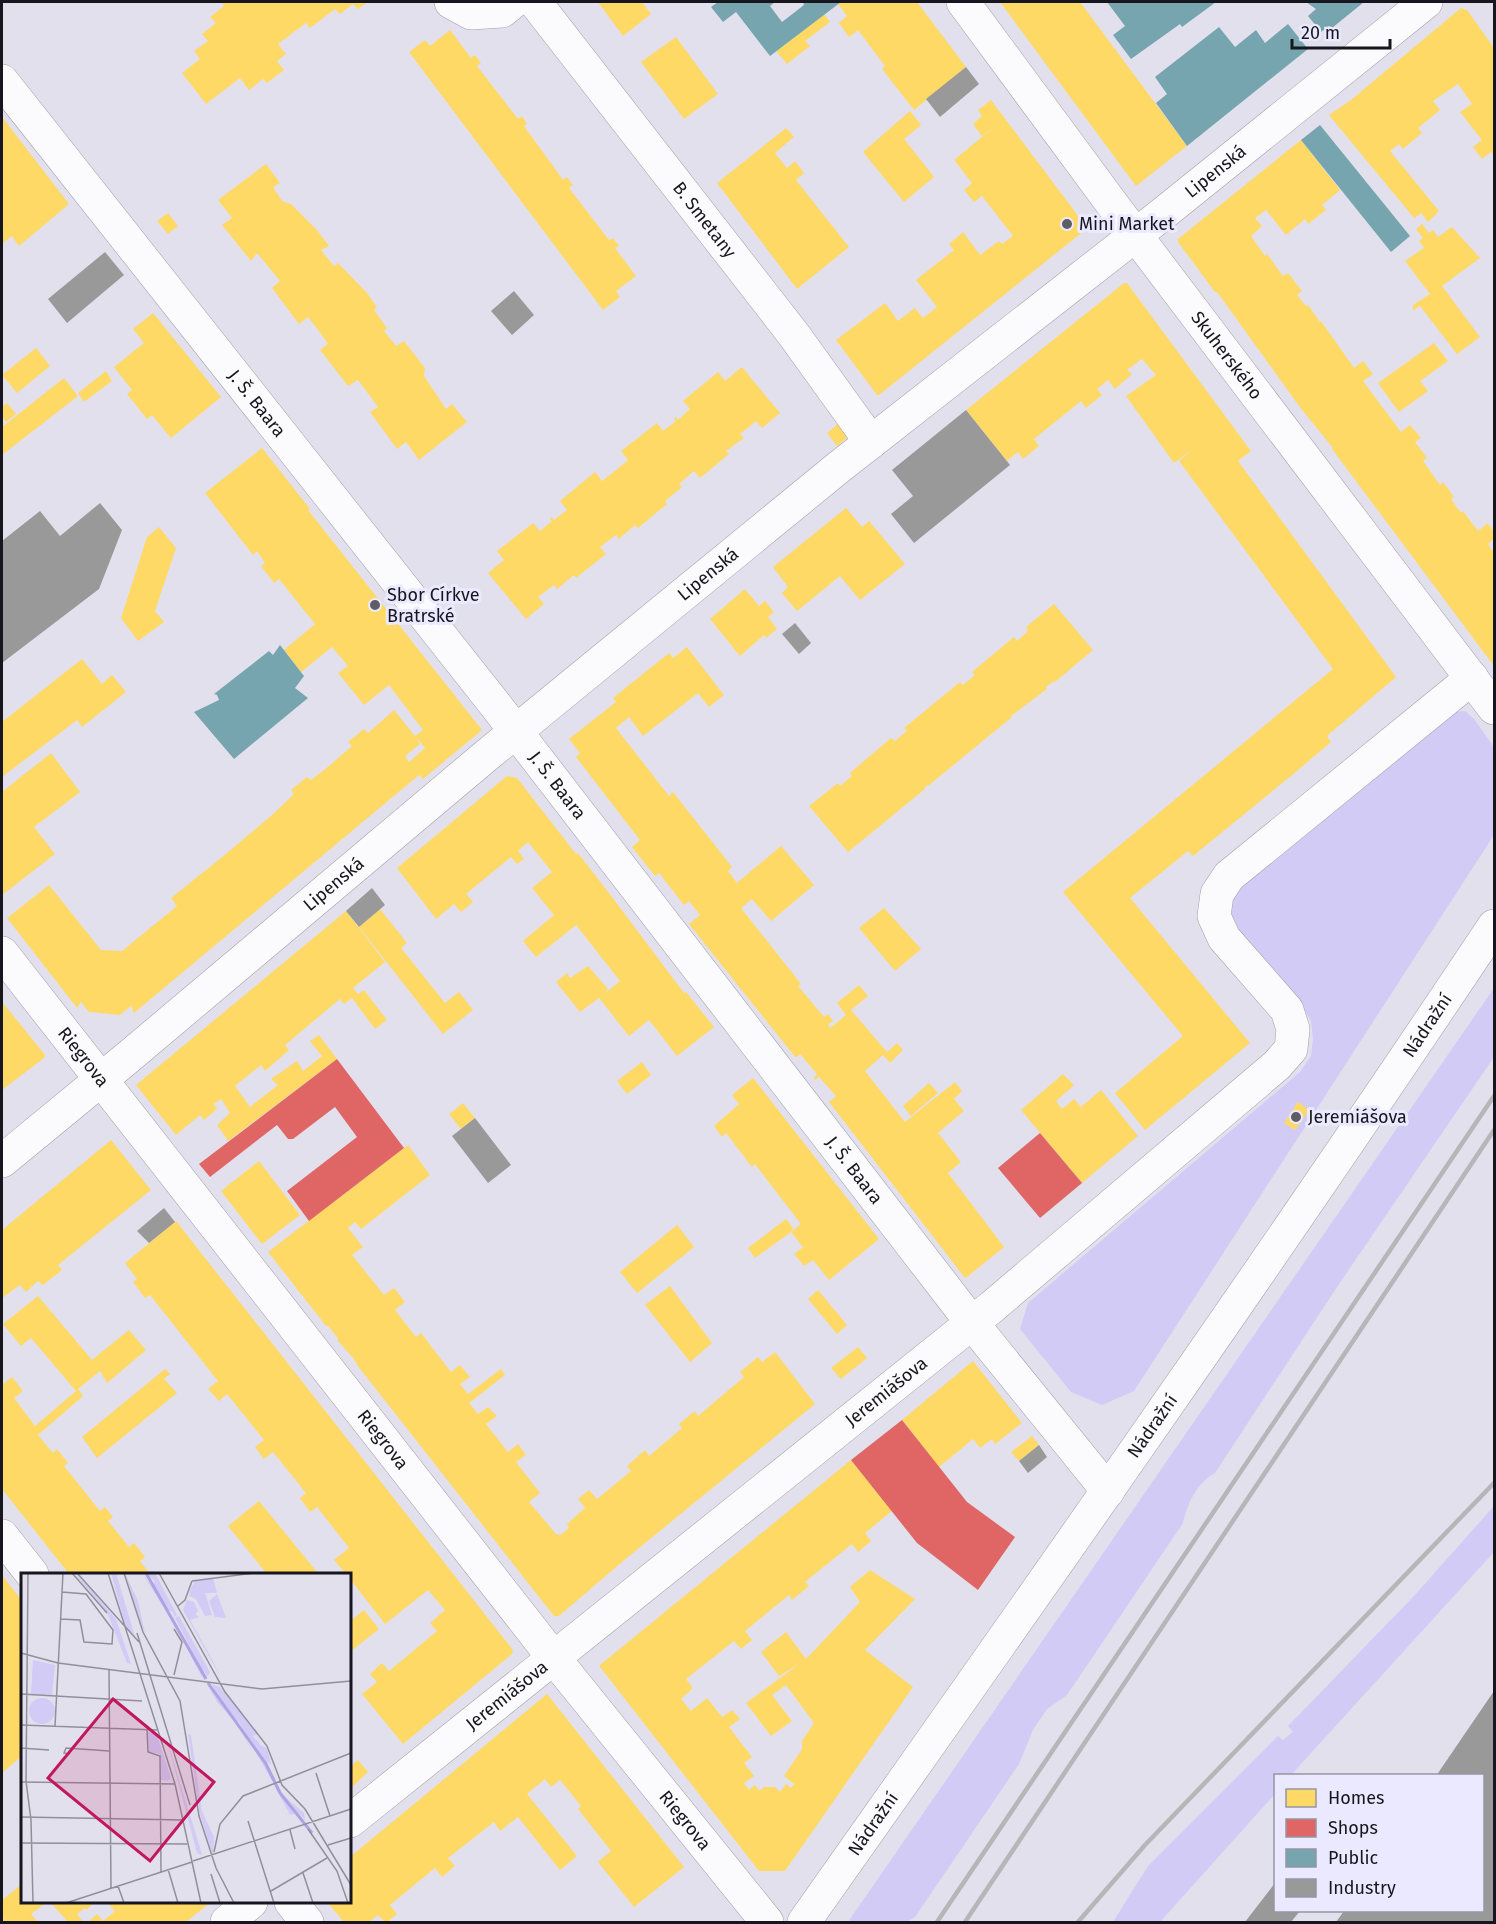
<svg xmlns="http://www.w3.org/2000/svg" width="1496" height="1924" viewBox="0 0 1496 1924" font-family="'Fira Sans',sans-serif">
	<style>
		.green { fill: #d1cbf5 }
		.homes { fill: #ffd966; fill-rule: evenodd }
		.shops { fill: #e06666 }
		.public { fill: #76a5af }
		.industry { fill: #999 }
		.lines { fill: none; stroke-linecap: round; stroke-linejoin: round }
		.minor-casing { stroke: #a09fa8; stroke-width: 34 }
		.major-casing { stroke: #a09fa8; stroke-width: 34 }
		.minor { stroke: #fbfafc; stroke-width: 33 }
		.major { stroke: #fbfafc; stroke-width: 33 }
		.rail { stroke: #b6b5b8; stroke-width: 4.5 }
		.poi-dot { fill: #5e5d66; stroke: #ebe9ff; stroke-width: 2 }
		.labels { text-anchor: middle; stroke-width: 6; stroke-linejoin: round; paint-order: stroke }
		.street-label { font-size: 18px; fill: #17161e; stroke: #ebe9ff }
		.poi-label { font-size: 18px; fill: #17161e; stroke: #ebe9ff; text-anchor: start }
		.inset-river { fill: none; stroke: #afa3e3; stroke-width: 3 }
		.inset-road { fill: none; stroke: #918f9a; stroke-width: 1.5 }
		.view { fill: #c2185b; fill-opacity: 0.15; stroke: #c2185b; stroke-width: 3 }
		.inset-edge { fill: none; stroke: #17161e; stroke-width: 3 }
	</style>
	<rect width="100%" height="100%" fill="#e2e0ed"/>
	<g class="green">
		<path d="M1465,711L1474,719L1494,747V835L1134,1391L1102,1405L1071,1392L1020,1329L1028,1303L1300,1072L1311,1056L1313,1039L1311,1021L1299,1001L1240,932L1231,913V895L1453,712Z"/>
		<path d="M1494,988V1057L1337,1287L1215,1473C1197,1483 1188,1502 1183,1523L1067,1695L1047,1709L1033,1730L1019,1764L915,1917L906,1922H848Z"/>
		<path d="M1494,1506V1552L1291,1775L1276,1776L1275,1794L1160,1922H1113L1148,1866L1278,1736L1283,1740L1293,1732L1288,1726L1414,1596Z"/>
	</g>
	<g class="homes">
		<path d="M221,2H368L358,9L353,4L340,14L335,9L310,28L306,23L278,44L286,54L277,61L284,70L267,83L263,79L249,90L240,78L206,104L182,73L200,59L194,51L208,41L202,34L216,23L210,17L224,6Z"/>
		<path d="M598,2H642L651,14L623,36Z"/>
		<path d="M841,2H917L966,67L914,110L882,69L885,66L858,30L849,37L839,23L847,16L838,4Z"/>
		<path d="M1000,2H1080L1187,146L1136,186Z"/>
		<path d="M1461,8L1467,10L1494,48V156L1491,152L1482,159L1473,147L1482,140L1460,112L1472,104L1458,84L1433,101L1440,110L1418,128L1422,133L1403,149L1399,144L1390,151L1439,211L1428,222L1421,213L1414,218L1329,115L1351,100Z"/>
		<path d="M824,14L830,22L805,41L810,46L787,64L776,51Z"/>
		<path d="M450,30L471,58L475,55L481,63L477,66L518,119L522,116L527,124L524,126L563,180L567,177L573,185L569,188L609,240L613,238L619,246L615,248L636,276L616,291L620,297L603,310L409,52L425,40L430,46Z"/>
		<path d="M676,37L718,94L684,119L641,62Z"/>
		<path d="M991,100L1073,209L1086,228L1085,230L879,395H877L836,340L885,303L898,321L915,308L923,318L937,307L916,280L954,250L949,244L963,232L980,255L999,241L1002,244L1013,236L982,196L974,202L964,190L972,183L954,160L994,127L982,136L973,124L982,116L978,110Z"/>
		<path d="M910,111L921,125L904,139L934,177L904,202L863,152Z"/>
		<path d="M2,117L69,204L19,246L12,236L3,243L2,242Z"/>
		<path d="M786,128L794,137L775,153L787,168L795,161L804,173L796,180L849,247L797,289L717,183Z"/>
		<path d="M1301,140L1340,190L1322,205L1326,210L1308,224L1305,219L1286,235L1266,210L1255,218L1262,226L1251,236L1265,256L1267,254L1283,276L1288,273L1302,291L1297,295L1306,306L1308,305L1320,322L1321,321L1354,368L1363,361L1373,374L1363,381L1401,432L1410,425L1421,438L1415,442L1427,458L1423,461L1440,485L1443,482L1454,497L1451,499L1461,513L1463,511L1478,531L1488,523L1494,532V539L1488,544L1494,553V666L1332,449L1333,448L1302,410L1217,292H1215L1178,242V239Z"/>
		<path d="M266,164L280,183L273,187L282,201L291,204L317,230L329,246L321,250L334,266L338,263L367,293L377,307L374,310L387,328L384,331L396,346L404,341L425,368L424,376L446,409L452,404L467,422L419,460L406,442L397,449L370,412L378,407L358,380L348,386L320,350L328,344L318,330L308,317L299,324L272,288L280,281L257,253L251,261L222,225L232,218L218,200Z"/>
		<path d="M168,213L178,226L168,234L157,221Z"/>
		<path d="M1422,224L1429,233L1433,230L1438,237L1452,227L1480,258L1442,286L1480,337L1457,354L1420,306L1413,310V305L1430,294L1405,261L1424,248L1419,241L1423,238L1416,229Z"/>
		<path d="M1124,283H1127L1251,451L1238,461L1396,677L1327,736L1331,742L1297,771L1193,856L1188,851L1130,898L1250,1043L1145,1130L1115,1093L1183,1036L1063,892L1333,669L1179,461L1193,449L1174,463L1126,396L1156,375L1142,359L1127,370L1132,374L1115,389L1108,380L1097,389L1102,395L1086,408L1081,401L1034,439L1039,446L1023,459L1018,452L1007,461L966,410Z"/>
		<path d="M153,313L221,397L171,438L152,415L147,419L127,394L132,390L114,367L144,343L133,329Z"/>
		<path d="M1434,343L1448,361L1420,381L1428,391L1399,412L1378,383Z"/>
		<path d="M36,348L50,366L17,393L2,375Z"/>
		<path d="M742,367L780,413L762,428L756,421L749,427L740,434L744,438L726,451L729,454L700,478L694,471L679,484L682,487L665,501L667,504L638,528L635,525L619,539L616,535L600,547L606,554L576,578L574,575L557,589L554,585L538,597L544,604L526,619L488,573L504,560L497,551L533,523L540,531L552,521L550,519L552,517L554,520L567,510L560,501L595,472L602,481L615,471L628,460L621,451L657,423L663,431L676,421L674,418L676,417L678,420L690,409L683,401L718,372L725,381Z"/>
		<path d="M106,371L112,381L84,402L78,393Z"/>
		<path d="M64,378L78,396L2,455V427Z"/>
		<path d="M7,403L16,414L6,422L2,416V407Z"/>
		<path d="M838,424L848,437L837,446L827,433Z"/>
		<path d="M262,448L310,509L308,510L482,730L423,779L419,775L134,1013L131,1006L120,1015L89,1012L81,1002L77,1008L7,918L49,885L101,950L122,951L177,906L171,898L221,858L272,815L294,794L291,790L307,777L311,780L329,766L352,746L348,742L364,729L368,733L394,710L415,736L423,730L389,685L364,705L338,673L348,666L332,647L301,672L284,650L315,624L279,579L274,583L261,566L265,563L257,551L253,555L205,493ZM416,737L425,748L409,762L405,756L420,744Z"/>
		<path d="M846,508L862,527L869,521L905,564L860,600L840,576L797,611L782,593L788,587L773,567Z"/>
		<path d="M159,527L176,548L155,611L164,622L138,641L121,618L147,537Z"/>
		<path d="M745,589L759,606L765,601L774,612L768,617L777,629L766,638L764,635L740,656L710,619Z"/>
		<path d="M1054,604L1093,650L1055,682L1054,681L1046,687L1047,689L1011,716L1012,717L928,786V785L924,788L925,789L848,852L809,806L838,783L840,786L852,776L850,773L891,738L895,741L907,731L904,728L960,682L963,685L975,675L972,672L1014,637L1017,641L1028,631L1026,627Z"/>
		<path d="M687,647L724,695L709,707L698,693L643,736L629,717L616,728L669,796L673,792L732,867L728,871L737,883L781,846L814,885L771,921L752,899L741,908L801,984L798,986L824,1017L828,1014L833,1021L828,1024L830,1028L846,1015L837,1003L859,985L868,996L851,1010L887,1052L897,1043L903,1050L890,1063L883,1055L865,1071L905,1122L955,1082L962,1091L954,1099L964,1111L938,1133L961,1162L948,1173L1004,1247L967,1277L965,1278L829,1102L836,1096L819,1077L815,1080L814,1078L817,1074L800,1054L796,1058L689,924L700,915L689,901L684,905L659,873L655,876L632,847L640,840L576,757L580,753L569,739L616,702L613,698L669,653L673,658Z"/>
		<path d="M82,659L102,684L112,675L126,692L82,727L77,720L2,777V722Z"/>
		<path d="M51,753L80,792L34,827L55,854L2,895V792Z"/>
		<path d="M507,776L517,778L576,854L578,853L612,897L684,993L686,992L714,1027L677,1056L649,1020L629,1036L599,998L580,1012L556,982L567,973L570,978L588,966L608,989L604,994L620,981L576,925L536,957L523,941L554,915L532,888L552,872L528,842L518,851L524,859L517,864L511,857L466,894L473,902L461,912L454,904L436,919L397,868Z"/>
		<path d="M884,908L921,949L895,971L859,928Z"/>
		<path d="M380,909L407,943L401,948L445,1003L459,992L473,1010L443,1034L359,927Z"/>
		<path d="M346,911L385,962L353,988L358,994L364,990L387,1020L375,1029L352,998L344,1004L340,999L285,1045L289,1050L265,1071L261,1065L235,1086L250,1107L278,1085L271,1079L297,1061L303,1071L322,1056L310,1041L319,1035L337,1059L228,1141L217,1125L230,1113L221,1099L214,1104L217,1109L204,1120L200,1115L176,1135L136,1085Z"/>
		<path d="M3,1003L45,1055L44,1058L2,1090Z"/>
		<path d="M642,1062L651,1075L627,1094L617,1081Z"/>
		<path d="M1063,1074L1074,1085L1056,1101L1062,1109L1074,1099L1081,1107L1101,1090L1138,1136L1082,1183L1021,1110Z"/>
		<path d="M753,1078L879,1239L829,1280L813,1260L804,1266L794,1254L803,1247L791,1232L755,1258L748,1248L786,1219L793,1228L791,1232L801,1224L755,1164L752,1167L726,1133L722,1137L714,1126L739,1104L732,1095Z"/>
		<path d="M929,1083L938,1093L911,1116L903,1106Z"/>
		<path d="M1298,1102L1309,1110L1295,1130L1284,1123Z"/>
		<path d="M463,1103L475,1118L461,1129L449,1114Z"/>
		<path d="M111,1140L151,1190L58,1265L62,1270L43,1285L38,1281L26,1292L20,1285L2,1298V1230Z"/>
		<path d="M408,1145L430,1175L361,1229L355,1222L348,1228L363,1247L352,1255L384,1295L394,1288L405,1302L395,1310L416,1337L421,1333L451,1372L460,1365L470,1377L460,1384L468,1394L501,1369L505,1375L469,1403L478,1414L488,1407L497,1416L486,1424L508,1452L518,1444L526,1455L516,1462L540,1493L529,1502L556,1534L560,1535L569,1528L567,1524L585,1508L578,1499L589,1490L597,1499L631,1471L627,1466L645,1450L649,1456L682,1428L679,1424L695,1411L698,1416L744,1377L740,1372L758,1357L762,1362L775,1352L815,1404L622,1562L559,1616H554L357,1365L354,1359L338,1341V1338L328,1326H326L268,1252Z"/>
		<path d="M259,1161L300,1215L262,1244L221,1191Z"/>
		<path d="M176,1221L513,1650L512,1654L403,1744L362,1694L377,1682L370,1674L382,1663L389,1671L437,1631L430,1623L445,1610L428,1590L385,1624L350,1579V1574H346L334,1560L349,1548L317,1507L310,1512L300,1498L306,1493L273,1452L264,1459L255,1447L264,1440L227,1394L219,1401L208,1389L218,1381L150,1295L145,1298L133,1282L137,1279L125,1263Z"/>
		<path d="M677,1225L694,1247L637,1293L620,1272Z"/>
		<path d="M670,1286L712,1343L690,1362L645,1305Z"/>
		<path d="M818,1290L847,1325L837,1334L808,1299Z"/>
		<path d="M38,1296L92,1360L129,1330L146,1350L107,1383L100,1371L78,1389L83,1396L38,1435L53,1453L57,1449L68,1463L64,1466L100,1511L105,1507L113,1517L108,1521L129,1547L134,1543L145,1557L140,1561L150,1574H69L2,1489V1383L3,1384L12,1377L23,1391L14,1398L35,1426L76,1391L31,1338L21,1346L3,1324Z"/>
		<path d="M858,1347L867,1358L841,1379L831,1368Z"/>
		<path d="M973,1361L1022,1423L995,1444L992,1439L980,1448L973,1439L939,1467L902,1420Z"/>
		<path d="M165,1369L170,1374L164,1379L177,1393L97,1458L82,1437Z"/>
		<path d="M1032,1436L1039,1445L1019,1461L1011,1452Z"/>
		<path d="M851,1460L892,1511L865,1533L871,1541L858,1552L852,1544L805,1582L809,1586L792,1600L789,1595L745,1631L752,1640L741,1649L734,1641L686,1679L693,1688L681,1699L691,1711L707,1698L722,1717L732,1710L740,1719L729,1727L752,1757L744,1763L754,1776L744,1783L749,1790L755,1785L759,1791L764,1787H775L780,1792L786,1784L791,1788L794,1784L784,1776L802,1749V1741L814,1723L786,1685L772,1695L792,1721L771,1736L746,1703L799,1664L779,1676L761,1652L786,1632L806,1659L860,1602L850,1587L870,1570L915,1599L865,1650L913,1687L785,1871H759L600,1667V1665Z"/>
		<path d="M259,1501L317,1572L314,1574H267L228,1526Z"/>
		<path d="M2,1575L22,1601V1756L2,1773Z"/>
		<path d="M364,1610L379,1629L350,1652V1621Z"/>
		<path d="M547,1694L684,1867L634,1907L598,1862L611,1851L578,1809L581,1806L560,1780L551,1787L545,1779L527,1794L577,1856L560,1870L518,1817L500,1831L494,1822L448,1858L455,1866L442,1877L435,1868L390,1905L397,1914L387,1922H385L378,1915L369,1922H344L327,1902H350V1857Z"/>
		<path d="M358,1760L368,1772L350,1789V1762L352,1765Z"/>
		<path d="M22,1884V1902H47L31,1914L38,1922H2L4,1918L2,1915V1900Z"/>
		<path d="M50,1902H92L90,1903L92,1905L86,1910L85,1908L77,1914L83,1922H68Z"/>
		<path d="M107,1902H211L186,1922H88L97,1914L103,1921L115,1911Z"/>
	</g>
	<g class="shops">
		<path d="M337,1059L404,1148L309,1221L287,1191L357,1137L335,1107L293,1139H288L277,1125L210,1177L199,1164Z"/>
		<path d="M1040,1133L1082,1183L1040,1218L998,1168Z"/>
		<path d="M902,1420L967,1502L1015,1537L978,1590L917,1543L851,1460Z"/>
	</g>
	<g class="public">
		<path d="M718,2H775L770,6L782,22L804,5L803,2H841L770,56L736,12L723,22L711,7Z"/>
		<path d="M1107,2H1216L1182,27L1180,24L1131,59L1113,35L1125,26Z"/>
		<path d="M1306,2H1364L1332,28L1329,26L1321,32L1308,16L1316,9Z"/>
		<path d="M1288,24L1308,49L1187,146L1156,103L1167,94L1155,77L1219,27L1235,47L1256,30L1265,43Z"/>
		<path d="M1320,125L1410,236L1391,252L1301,140Z"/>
		<path d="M280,645L304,676L295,688L308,698L234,759L194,712L219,700L217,695L214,694L269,651L273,655Z"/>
	</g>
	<g class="industry">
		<path d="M966,67L979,84L940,117L926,99Z"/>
		<path d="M105,252L124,275L67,323L48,299Z"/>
		<path d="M514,291L534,315L512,335L491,311Z"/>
		<path d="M966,410L1010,465L914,543L891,514L913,496L892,470Z"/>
		<path d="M100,503L122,530L99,589L2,663V541L40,511L60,536Z"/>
		<path d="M795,623L811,643L799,654L782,634Z"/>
		<path d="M372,888L385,905L359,927L346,911Z"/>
		<path d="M475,1118L511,1165L488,1183L452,1136Z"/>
		<path d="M164,1208L175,1222L149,1243L137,1231Z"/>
		<path d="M1039,1445L1047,1457L1028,1473L1019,1461Z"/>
		<path d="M1494,1691V1922H1336L1344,1911L1482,1910V1776H1436Z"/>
		<path d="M1275,1883V1911H1300L1291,1922H1245Z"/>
	</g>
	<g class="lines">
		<g class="minor-casing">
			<g id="minor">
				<path d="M451,2L471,13L502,11L513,2"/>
				<path id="s1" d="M535,2L794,335L871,442"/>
				<path id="s2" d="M963,2L1115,208L1494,708"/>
				<path id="s3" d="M2,81L497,707L972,1323L1108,1491"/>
				<path id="s4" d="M2,953L553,1657L767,1922"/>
				<path id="s5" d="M2,1161L126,1059L487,755L839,467L1160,216L1426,2"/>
				<path d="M2,1536L32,1574"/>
				<path id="s6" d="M350,1821L993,1306L1277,1065L1291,1049L1293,1029L1287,1010L1224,938L1214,916L1217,894L1229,876L1472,678"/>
				<path d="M291,1902L307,1922"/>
				<path d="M227,1922L251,1902"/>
			</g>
		</g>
		<g class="major-casing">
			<g id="major">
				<path id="s7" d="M804,1922C1037,1592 1270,1262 1494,926"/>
			</g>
		</g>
		<use href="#minor" class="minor"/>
		<use href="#major" class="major"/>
		<g class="rail">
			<path d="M937,1922L1494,1096"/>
			<path d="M965,1922L1494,1130"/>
			<path d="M1078,1922L1145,1845L1494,1483"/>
		</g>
	</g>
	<g class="poi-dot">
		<circle cx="1067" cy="224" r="6"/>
		<circle cx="375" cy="605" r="6"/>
		<circle cx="1296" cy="1117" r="6"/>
	</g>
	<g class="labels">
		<g class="street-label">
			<text dy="6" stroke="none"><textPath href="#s5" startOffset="1566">Lipenská</textPath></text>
			<text dy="6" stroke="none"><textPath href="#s1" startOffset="276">B. Smetany</textPath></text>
			<text dy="6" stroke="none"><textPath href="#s2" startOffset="441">Skuherského</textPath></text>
			<text dy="6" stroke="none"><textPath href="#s3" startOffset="411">J. Š. Baara</textPath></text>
			<text dy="6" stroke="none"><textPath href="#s5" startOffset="918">Lipenská</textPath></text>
			<text dy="6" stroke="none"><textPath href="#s3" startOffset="897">J. Š. Baara</textPath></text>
			<text dy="6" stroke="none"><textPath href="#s5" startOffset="432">Lipenská</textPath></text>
			<text dy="6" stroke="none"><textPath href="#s7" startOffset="1092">Nádražní</textPath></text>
			<text dy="6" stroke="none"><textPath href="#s4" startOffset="132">Riegrova</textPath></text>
			<text dy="6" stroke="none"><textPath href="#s3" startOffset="1383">J. Š. Baara</textPath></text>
			<text dy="6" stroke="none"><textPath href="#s6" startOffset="687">Jeremiášova</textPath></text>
			<text dy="6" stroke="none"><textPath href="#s7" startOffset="606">Nádražní</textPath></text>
			<text dy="6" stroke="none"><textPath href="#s4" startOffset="618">Riegrova</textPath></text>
			<text dy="6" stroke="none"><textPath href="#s6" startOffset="201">Jeremiášova</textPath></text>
			<text dy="6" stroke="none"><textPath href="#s4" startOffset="1104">Riegrova</textPath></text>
			<text dy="6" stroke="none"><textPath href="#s7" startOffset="120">Nádražní</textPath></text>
		</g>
		<g class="poi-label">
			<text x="1079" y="230">Mini Market</text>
			<text x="387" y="601">Sbor Církve<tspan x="387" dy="21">Bratrské</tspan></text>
			<text x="1308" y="1123">Jeremiášova</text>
		</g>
	</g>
	<g transform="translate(21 1573)">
		<rect width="330" height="330" fill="#e2e0ed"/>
		<path d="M53,0L67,13L95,46L110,91L106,90L86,39ZM90,0H95L114,64L105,55ZM104,0L117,28L124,60L119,48ZM121,0L130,12L134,9L126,0H134L156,42L153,44L152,39L145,36L149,44ZM192,5L196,20H184L191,42L184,43L175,26L168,23L170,15L174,8ZM196,21L205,45H203L194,44L188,28ZM166,27L173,29L177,38L174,41L178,44L169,47L192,88L199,103L162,37ZM158,43L189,99L186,104L183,98L181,104L151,47L179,93L154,45ZM12,87L34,92L31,122L10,121ZM185,109L200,130L191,111L199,114L237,161L232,163L237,169L235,162L239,172L246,175L250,191L245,189L255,207L251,208L219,151L214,144L230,177L216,151L196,129ZM8 138a13 13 0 1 1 26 0a13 13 0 1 1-26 0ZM127,159H135L150,205L147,208L140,207L139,181L128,179ZM144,160L180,278L181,282L176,280ZM167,161L170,162L181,238L193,264L192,283L178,238ZM255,209L262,222L283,240L284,247L278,240L283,248L277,240L269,242L252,210Z" fill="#d1cbf5"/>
		<path class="inset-river" d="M125,0L185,106M187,110L245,191L259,220L291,260"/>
		<path class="inset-road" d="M7,0L5,208L10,247L12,330M51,0L86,40M56,0L118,69M87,0L154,211L180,330M103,0L122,59L159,128L178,243L195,295L213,330M138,0L204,119L246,173L261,212L284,236L330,312M171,8L233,0M157,33L164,27L171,8M39,46L59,47L63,69L91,71L92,57L65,21L41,19M153,56L161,69L153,102M116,60L169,232M0,80L37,90L241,116L330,108M88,96L90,315M0,121L121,128M0,152L136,157M34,153L42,0M126,156L127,179L139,183L140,299M0,175L28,177M50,177L48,181L43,180L45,175L88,178M295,200L309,243M0,209L154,211M0,244L163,247M227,248L253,330M287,256L316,298L327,330M269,257L274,276M0,270L166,271M307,272L330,265M193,279L199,251L222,223L330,180M172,288L330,236M147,296L157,330M282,300L292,330M190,301L199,330M97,313L103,330M250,318L306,285M45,330L171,289"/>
		<path class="view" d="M92,126L193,209L129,288L27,205Z"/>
		<rect width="330" height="330" class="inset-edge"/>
	</g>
	<rect width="1496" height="1924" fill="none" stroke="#17161e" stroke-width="6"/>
	<rect x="1274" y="1774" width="210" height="138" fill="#ebe9ff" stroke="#9695a5" stroke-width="1.5"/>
	<rect x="1286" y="1789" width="30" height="18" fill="#ffd966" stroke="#9695a5" stroke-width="1.5"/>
	<text x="1328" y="1804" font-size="18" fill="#17161e">Homes</text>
	<rect x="1286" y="1819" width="30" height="18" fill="#e06666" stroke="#9695a5" stroke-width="1.5"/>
	<text x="1328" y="1834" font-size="18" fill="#17161e">Shops</text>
	<rect x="1286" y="1849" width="30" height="18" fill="#76a5af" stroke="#9695a5" stroke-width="1.5"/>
	<text x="1328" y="1864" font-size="18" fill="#17161e">Public</text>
	<rect x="1286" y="1879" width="30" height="18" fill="#999999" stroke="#9695a5" stroke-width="1.5"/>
	<text x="1328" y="1894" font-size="18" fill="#17161e">Industry</text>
	<path d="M1292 39v9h98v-9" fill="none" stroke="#17161e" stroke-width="3"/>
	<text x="1301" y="39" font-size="18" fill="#17161e" stroke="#ebe9ff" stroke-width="4.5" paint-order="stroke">20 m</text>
</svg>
